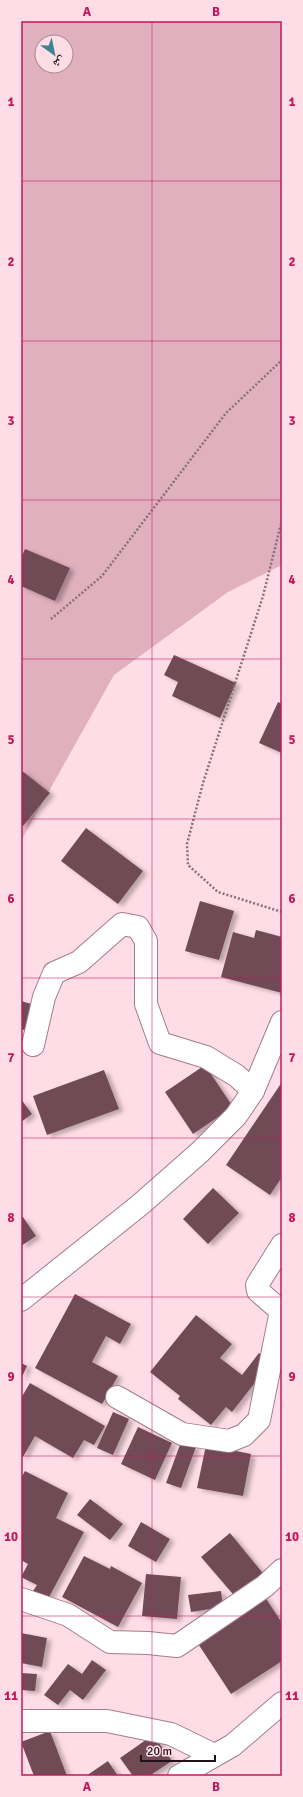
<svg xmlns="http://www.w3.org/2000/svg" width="303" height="1797" viewBox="0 0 303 1797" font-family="Signika,'Noto Naskh Arabic',sans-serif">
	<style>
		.green { fill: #e1b0bf; fill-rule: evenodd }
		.building { fill: #6f4c57; filter: url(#shadow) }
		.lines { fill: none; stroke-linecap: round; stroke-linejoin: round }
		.minor-casing { stroke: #a37d88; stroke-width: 24 }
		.path { stroke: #877077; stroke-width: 2.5; stroke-dasharray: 2 2; stroke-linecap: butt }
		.minor { stroke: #fff; stroke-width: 22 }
		.grid { fill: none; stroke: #c2185b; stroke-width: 1; stroke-opacity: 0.55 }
		.neatline { fill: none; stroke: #c2185b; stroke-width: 1.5 }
		.grid-label { font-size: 13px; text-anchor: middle; font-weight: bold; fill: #c2185b }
	</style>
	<defs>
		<filter id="shadow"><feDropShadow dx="4.5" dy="2.5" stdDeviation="2" flood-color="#0004"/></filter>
	</defs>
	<rect width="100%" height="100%" fill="#ffdde6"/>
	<path class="green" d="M21,21H282V565L228,592L114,675L21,841ZM42,42H66V66H42Z"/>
	<g class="building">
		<path d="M25,549L70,568L55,601L21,586V558Z"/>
		<path d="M174,655L236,683L220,718L172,696L178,682L164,675Z"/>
		<path d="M278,702L282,704V753L259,743Z"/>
		<path d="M21,770L50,793L23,826L21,824Z"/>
		<path d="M86,828L143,871L118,904L61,861Z"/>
		<path d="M200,901L234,911L219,960L185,951Z"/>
		<path d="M256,930L282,937V993L221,977L233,932L254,938Z"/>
		<path d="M21,1001L38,1006L30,1032L21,1029Z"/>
		<path d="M205,1065L233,1107L193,1134L165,1092Z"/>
		<path d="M104,1070L119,1109L47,1135L33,1096Z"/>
		<path d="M282,1082V1177L270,1195L226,1165Z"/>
		<path d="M21,1099L32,1114L21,1122Z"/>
		<path d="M213,1188L239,1213L208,1244L183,1219Z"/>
		<path d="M23,1217L36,1236L21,1246V1218Z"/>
		<path d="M75,1294L131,1324L120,1344L106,1336L92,1362L118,1376L102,1404L35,1368Z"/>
		<path d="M196,1315L232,1344L220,1358L242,1375L259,1353L271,1362L232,1412L226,1407L211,1425L178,1399L180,1396L150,1372Z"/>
		<path d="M21,1363L27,1366L21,1379Z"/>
		<path d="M30,1383L105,1426L94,1445L84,1440L73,1458L35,1436L23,1457L21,1456V1398Z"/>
		<path d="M113,1412L129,1419L113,1455L97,1448Z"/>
		<path d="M138,1427L172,1443L155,1480L121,1464Z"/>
		<path d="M181,1442L196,1447L181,1488L166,1483Z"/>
		<path d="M206,1445L251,1454L243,1496L197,1488Z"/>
		<path d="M25,1471L68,1493L56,1518L84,1532L48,1599L33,1591L37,1585L21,1577L28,1564L21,1560V1478Z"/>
		<path d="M90,1499L123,1524L110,1540L77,1515Z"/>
		<path d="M141,1522L170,1539L156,1562L128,1546Z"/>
		<path d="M230,1533L266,1577L238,1600L201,1557Z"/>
		<path d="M84,1556L110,1569L111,1566L142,1583L118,1627L62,1597Z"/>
		<path d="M146,1574L181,1577L177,1619L142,1616Z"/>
		<path d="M221,1591L223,1607L191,1612L188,1595Z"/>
		<path d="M263,1594L282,1623V1661L231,1694L195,1639Z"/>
		<path d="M21,1633L47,1638L42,1667L21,1663Z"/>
		<path d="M92,1660L106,1670L83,1700L70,1690L58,1705L44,1695L68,1664L82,1674Z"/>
		<path d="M21,1673L37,1674L35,1691L21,1690Z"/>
		<path d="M50,1731L67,1776H34L21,1742Z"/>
		<path d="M153,1735L172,1761L149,1776H133L120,1758Z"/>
		<path d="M108,1761L118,1776H86Z"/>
	</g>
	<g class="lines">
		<g class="minor-casing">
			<g id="minor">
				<path d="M33,1045L44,997L54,973L79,962L122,924L138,927L146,941V1004L160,1043L206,1057L237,1076L253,1091"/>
				<path d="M21,1300L141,1204L200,1152L236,1116L253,1091L282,1022"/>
				<path d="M117,1397L182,1434L229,1441L244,1435L259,1420L281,1311L258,1291L257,1285L282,1245"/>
				<path d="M21,1599L68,1615L110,1642L148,1643L177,1646L265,1586L282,1570"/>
				<path d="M21,1721H107L171,1734L214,1755"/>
				<path d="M179,1776L233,1745L282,1703"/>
			</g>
		</g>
		<g class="path">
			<path d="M282,520L263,596L203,783L187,844L188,865L218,892L282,912"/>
			<path d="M51,619L102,576L226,413L282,360"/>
		</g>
		<use href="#minor" class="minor"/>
	</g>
	<path class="grid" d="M152,21V1776M21,181H282M21,341H282M21,500H282M21,659H282M21,819H282M21,978H282M21,1138H282M21,1297H282M21,1456H282M21,1616H282"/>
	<rect width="303" height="1797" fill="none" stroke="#ffdde6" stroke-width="44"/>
	<g transform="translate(54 54) rotate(147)"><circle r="19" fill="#ffdde6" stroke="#a68c93"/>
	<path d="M0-3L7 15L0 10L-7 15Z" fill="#3f8590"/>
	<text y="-6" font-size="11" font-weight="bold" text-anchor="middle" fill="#201217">ش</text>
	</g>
	<path d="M141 1755v6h74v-6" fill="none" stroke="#201217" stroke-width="2"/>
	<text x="147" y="1755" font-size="12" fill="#201217" stroke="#ffdde6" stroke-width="3" paint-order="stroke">20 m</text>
	<rect x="22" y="22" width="259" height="1753" class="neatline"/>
	<g class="grid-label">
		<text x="87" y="16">A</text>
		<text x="216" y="16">B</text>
		<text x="11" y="106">1</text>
		<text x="292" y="106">1</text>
		<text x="11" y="266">2</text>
		<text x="292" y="266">2</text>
		<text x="11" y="425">3</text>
		<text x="292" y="425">3</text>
		<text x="11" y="584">4</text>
		<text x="292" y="584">4</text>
		<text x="11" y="744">5</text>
		<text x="292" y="744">5</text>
		<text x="11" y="903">6</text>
		<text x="292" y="903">6</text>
		<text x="11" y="1062">7</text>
		<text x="292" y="1062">7</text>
		<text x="11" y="1222">8</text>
		<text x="292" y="1222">8</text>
		<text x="11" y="1381">9</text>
		<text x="292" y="1381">9</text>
		<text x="11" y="1541">10</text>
		<text x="292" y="1541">10</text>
		<text x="11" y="1700">11</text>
		<text x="292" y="1700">11</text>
		<text x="87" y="1791">A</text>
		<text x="216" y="1791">B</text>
	</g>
</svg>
